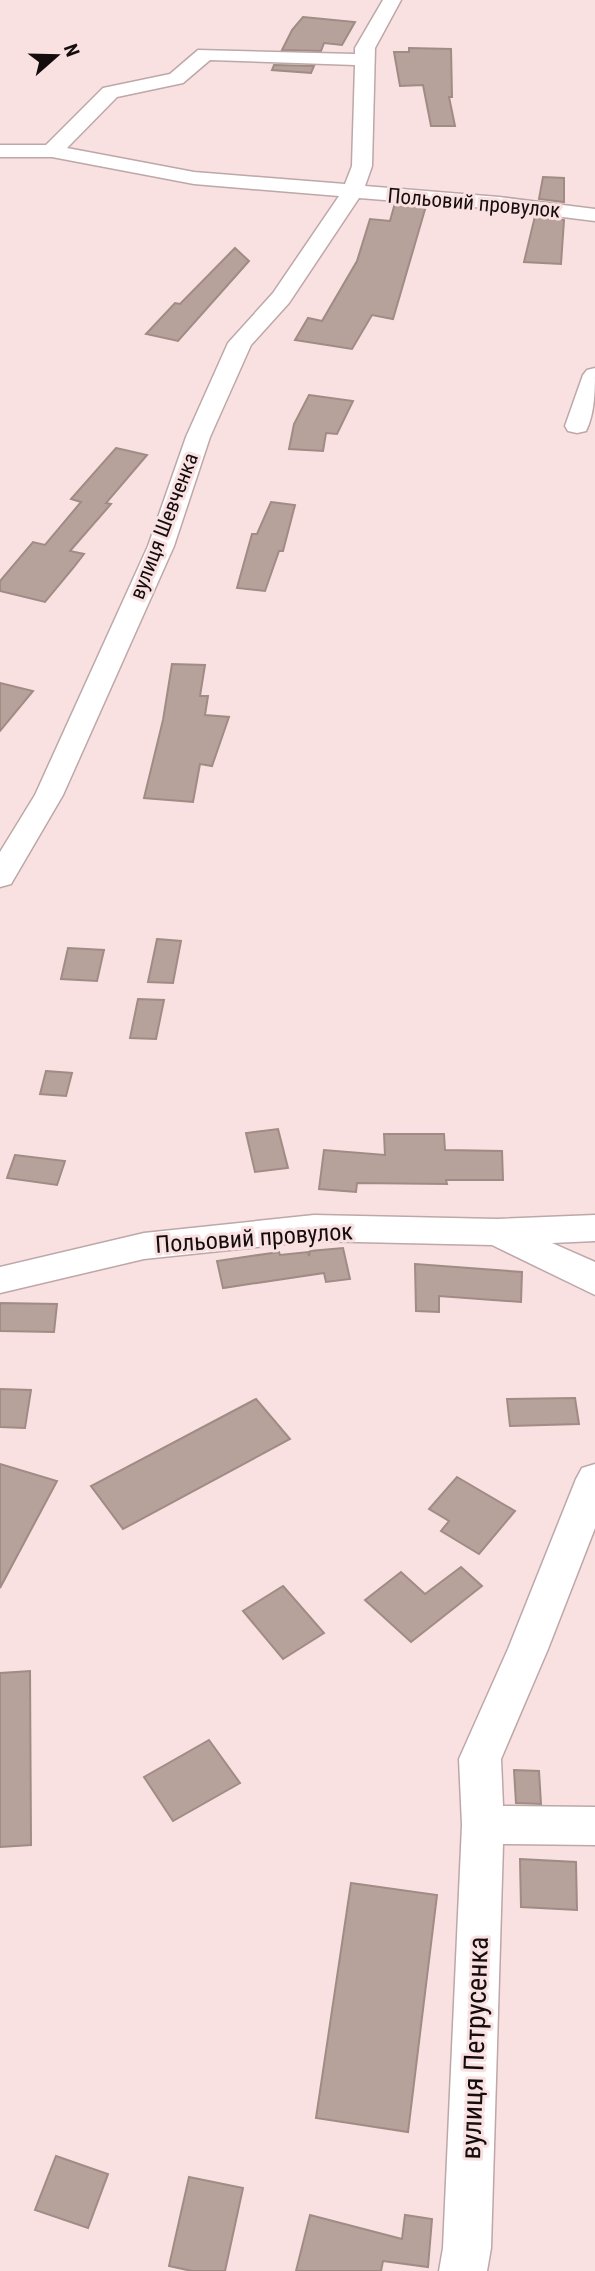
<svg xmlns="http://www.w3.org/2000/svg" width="595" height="2271" viewBox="0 0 595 2271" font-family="'Roboto Condensed',sans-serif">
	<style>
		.building { fill: #b7a29b; stroke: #a08b85; stroke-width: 2 }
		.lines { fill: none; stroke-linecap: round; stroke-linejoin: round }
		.street-casing { stroke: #bea7a8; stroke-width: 3 }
		.street { fill: #fff; fill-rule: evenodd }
		.labels { text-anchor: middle; stroke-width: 6; stroke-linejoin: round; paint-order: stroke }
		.far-street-label { font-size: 21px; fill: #150d0d; stroke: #f9e0e1 }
		.street-label { font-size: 24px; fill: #150d0d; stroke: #f9e0e1 }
		.near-street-label { font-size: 28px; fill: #150d0d; stroke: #f9e0e1 }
	</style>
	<rect width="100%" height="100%" fill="#f9e0e1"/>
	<g class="building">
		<path d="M303,17L355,22L342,45L324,43L321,51L282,50L292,30Z"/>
		<path d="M409,48L451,49L452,97H449L455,126H431L423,85L400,86L394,52H409Z"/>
		<path d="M274,65L314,66L311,73L272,70Z"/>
		<path d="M543,177L564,178V202L539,199Z"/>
		<path d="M395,203L426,206L393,319L372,315L352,349L295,340L308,318L322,321L357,261L370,219L390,221Z"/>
		<path d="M535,216L564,220L561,264L524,262Z"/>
		<path d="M235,248L249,261L178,341L146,334L175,303L180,304Z"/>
		<path d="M309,395L353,401L337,434L326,433L323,451L289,449L294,424Z"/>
		<path d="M116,448L147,455L106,503L111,504L70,551L84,554L74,567L45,602L0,591V581L33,542L45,545L81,502L71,499Z"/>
		<path d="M271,502L295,505L283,551H279L265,591L237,588L252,534H257Z"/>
		<path d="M172,664L205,665L200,696H208L205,715L229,717L212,766L200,764L193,802L144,798L163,720Z"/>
		<path d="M0,683L33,691L0,731Z"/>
		<path d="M157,939L181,941L173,983L148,982Z"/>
		<path d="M68,948L104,950L97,981L61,979Z"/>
		<path d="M138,999L164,1000L156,1039L130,1038Z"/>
		<path d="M46,1071L72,1073L66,1096L40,1094Z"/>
		<path d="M278,1129L288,1168L255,1172L246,1133Z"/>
		<path d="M384,1134H444L445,1150L502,1151L503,1180H446L447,1184L357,1183L356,1192L319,1189L324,1150L385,1155Z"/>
		<path d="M15,1155L65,1161L57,1185L7,1178Z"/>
		<path d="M343,1248L350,1279L326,1282L324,1273L223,1288L217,1261L279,1252L280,1255L308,1252L309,1256L310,1251Z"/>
		<path d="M415,1264L522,1272L521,1302L439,1296V1312L416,1311Z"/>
		<path d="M0,1303L57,1304L54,1332L0,1331Z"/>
		<path d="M0,1389L31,1390L25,1428L0,1427Z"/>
		<path d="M575,1398L579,1424L510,1426L507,1399Z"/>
		<path d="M256,1399L290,1439L123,1529L91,1486Z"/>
		<path d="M0,1464L57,1481L0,1588Z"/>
		<path d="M457,1477L515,1511L479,1554L441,1531L449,1521L429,1509Z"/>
		<path d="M461,1567L482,1586L411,1642L365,1600L401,1572L425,1594Z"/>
		<path d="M283,1586L324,1633L283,1659L243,1611Z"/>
		<path d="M30,1671L31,1845L0,1847V1673Z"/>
		<path d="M209,1740L240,1783L173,1821L144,1777Z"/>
		<path d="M514,1770L539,1771L541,1804L516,1803Z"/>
		<path d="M520,1859L576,1862L577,1910L521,1907Z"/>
		<path d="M351,1883L437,1895L408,2132L316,2118Z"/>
		<path d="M56,2156L108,2174L88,2228L35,2210Z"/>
		<path d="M189,2177L243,2188L225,2271H192L169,2266Z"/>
		<path d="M310,2215L402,2239L405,2215L432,2219L428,2267L383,2261L381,2271H296Z"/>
	</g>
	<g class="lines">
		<g class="street-casing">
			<g id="street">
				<path d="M383,0H401L375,48L372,166L365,186L499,197L595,209V221L499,209L359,198L289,303L251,345L210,437L174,546L63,795L11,884L0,887V852L35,795L148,546L186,437L228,343L273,293L339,196L194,184L52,157H0V145H46L103,88L170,74L198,50L355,54V48ZM210,60L355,65L352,166L345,184L194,172L67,148L117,97L183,83Z"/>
				<path d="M595,368C595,389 595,413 586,431L577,433L568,431L565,426L583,375L587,370Z"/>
				<path d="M314,1215L497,1219L595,1215V1241L552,1243L595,1262V1295L492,1245L314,1241L144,1259L0,1293V1267L144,1233Z"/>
				<path d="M595,1464V1528L548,1649L501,1759L503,1806L595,1807V1845L503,1844L491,2248L487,2271H439L443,2248L462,1825L459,1759L508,1649L576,1479L582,1468Z"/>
			</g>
		</g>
		<use href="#street" class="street"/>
	</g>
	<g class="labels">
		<g class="far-street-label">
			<text transform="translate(474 203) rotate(5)" y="7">Польовий провулок</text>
			<text transform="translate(164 526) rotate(-69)" y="7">вулиця Шевченка</text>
		</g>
		<g class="street-label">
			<text transform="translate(254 1238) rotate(-4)" y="8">Польовий провулок</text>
		</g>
		<g class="near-street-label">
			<text transform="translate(474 2048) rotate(-88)" y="10">вулиця Петрусенка</text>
		</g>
	</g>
	<g transform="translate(56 56) rotate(70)" stroke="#f9e0e1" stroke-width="5" paint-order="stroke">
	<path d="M0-5L12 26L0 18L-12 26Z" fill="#150d0d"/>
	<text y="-10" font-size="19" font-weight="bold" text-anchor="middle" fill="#150d0d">N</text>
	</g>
</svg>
